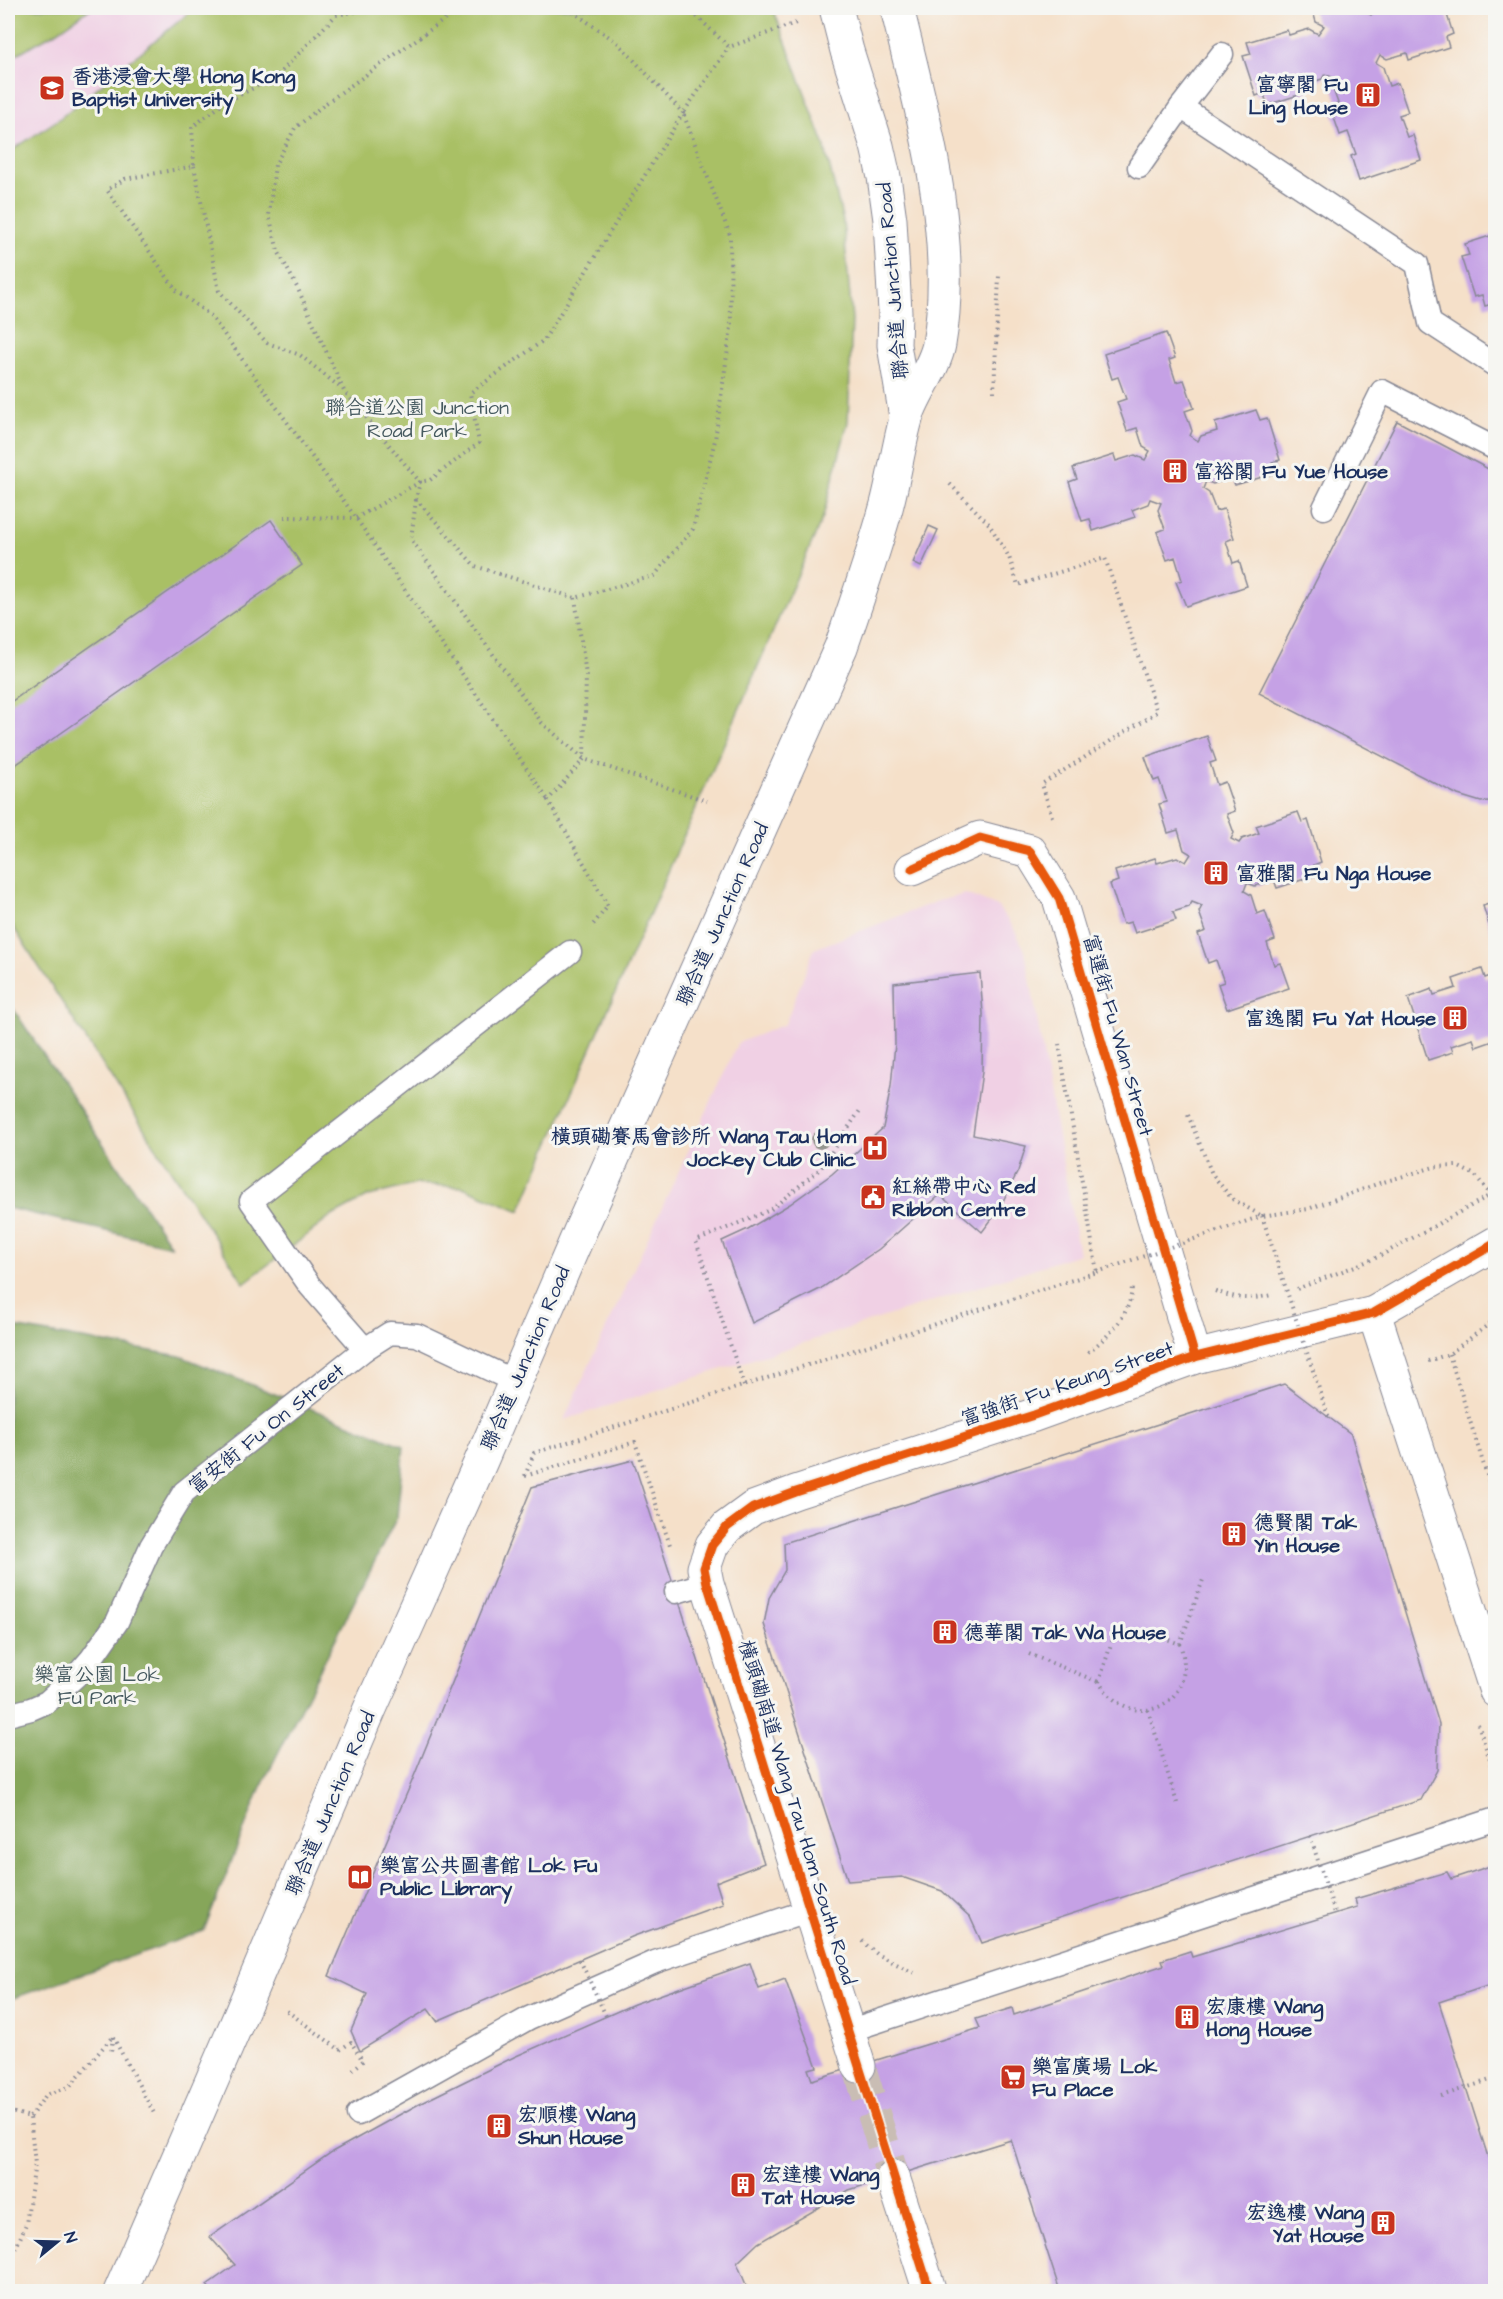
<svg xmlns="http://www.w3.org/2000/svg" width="1503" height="2299" viewBox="0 0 1503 2299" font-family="'Architects Daughter','LXGW WenKai TC',sans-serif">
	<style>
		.built { fill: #f0d0e4 }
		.green { fill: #a9c065; stroke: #627862; stroke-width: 1.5 }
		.forest { fill: #86a65a; stroke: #506a5c; stroke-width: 1.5 }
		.building { fill: #c5a1e5 }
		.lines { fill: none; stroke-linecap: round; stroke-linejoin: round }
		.tertiary-tunnel { stroke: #c9bdb4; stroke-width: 33; stroke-dasharray: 33 16; stroke-linecap: butt }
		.service-casing { stroke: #888894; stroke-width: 25 }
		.minor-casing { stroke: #888894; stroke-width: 35 }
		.tertiary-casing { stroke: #888894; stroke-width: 35 }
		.secondary-casing { stroke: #888894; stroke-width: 35 }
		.path { stroke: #888894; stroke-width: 4; stroke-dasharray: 1.5 4.5; stroke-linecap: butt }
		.service { stroke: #fff; stroke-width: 22 }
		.minor { stroke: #fff; stroke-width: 33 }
		.tertiary { stroke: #fff; stroke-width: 33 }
		.secondary { stroke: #fff; stroke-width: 33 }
		.path-bridge { stroke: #888894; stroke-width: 4; stroke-dasharray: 1.5 4.5; stroke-linecap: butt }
		.cycleway-casing { stroke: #f6f6f2; stroke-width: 13 }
		.cycleway { stroke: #e8590c; stroke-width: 9 }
		.tree { fill: #95968f }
		.labels { text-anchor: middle; stroke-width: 6; stroke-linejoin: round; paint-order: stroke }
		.poi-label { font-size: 20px; font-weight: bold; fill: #1b2f5e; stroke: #f6f6f2; text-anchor: start }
		.street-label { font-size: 20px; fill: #1b2f5e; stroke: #f6f6f2 }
		.park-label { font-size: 20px; fill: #465a60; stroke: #f6f6f2 }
	</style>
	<rect width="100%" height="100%" fill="#f6f6f2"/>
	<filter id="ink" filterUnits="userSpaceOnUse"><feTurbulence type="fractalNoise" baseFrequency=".0167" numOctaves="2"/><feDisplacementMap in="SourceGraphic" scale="12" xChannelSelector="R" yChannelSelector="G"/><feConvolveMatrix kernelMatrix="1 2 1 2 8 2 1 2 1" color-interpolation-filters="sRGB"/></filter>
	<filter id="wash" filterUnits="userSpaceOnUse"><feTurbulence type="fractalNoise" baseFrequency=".008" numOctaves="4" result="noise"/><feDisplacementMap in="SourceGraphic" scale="24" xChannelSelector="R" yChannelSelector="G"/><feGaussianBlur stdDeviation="1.35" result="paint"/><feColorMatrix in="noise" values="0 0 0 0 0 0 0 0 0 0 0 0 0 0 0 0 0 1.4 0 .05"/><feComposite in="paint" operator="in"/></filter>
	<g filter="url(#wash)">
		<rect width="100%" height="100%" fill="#f5e0c9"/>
		<g class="built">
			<path d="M8,8H195L59,119L8,153Z"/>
			<path d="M966,894L998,907L1013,927L1025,951L1079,1254L564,1420L738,1043L785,1024L814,949L938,901Z"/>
		</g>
		<g class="green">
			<path d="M8,8H91L58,31L8,59Z"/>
			<path d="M195,8H773L824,144L843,221L852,319L848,422L823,517L520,1211L463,1187L417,1184L369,1196L332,1216L244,1283L8,919V153L59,119Z"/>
		</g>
		<g class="forest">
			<path d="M8,1001L171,1246L8,1208Z"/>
			<path d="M8,1326L180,1356L404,1446L397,1517L260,1789L204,1931L8,2000Z"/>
		</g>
		<g id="blocks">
			<g class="building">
				<path d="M1312,8H1365L1363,10L1371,15L1375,10L1384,8H1445L1453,34L1446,37L1449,47L1409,60L1407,53L1387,59L1380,55L1376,63L1383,67L1389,86L1398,83L1408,112L1399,115L1407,137L1413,135L1421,160L1359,181L1351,156L1356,154L1348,132L1340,135L1330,106L1338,103L1331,84L1334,78L1325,74L1322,79L1306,84L1308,92L1267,105L1264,93L1256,96L1243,56L1251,54L1247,42L1287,30L1289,35L1309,29L1318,34L1324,26L1316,22Z"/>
				<path d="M1496,234V303L1485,306L1482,295L1474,297L1461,257L1469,255L1465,244Z"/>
				<path d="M1166,333L1175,358L1169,360L1176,382L1184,380L1194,408L1185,411L1192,431L1190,436L1198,441L1201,436L1217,431L1215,423L1256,410L1260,420L1267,418L1280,460L1272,462L1276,473L1235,485L1232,478L1213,484L1206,481L1203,489L1209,493L1216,511L1224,509L1234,538L1226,541L1233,563L1239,561L1247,586L1186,606L1176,582L1182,580L1175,557L1167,560L1157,532L1165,529L1158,510L1161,503L1150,499L1148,504L1132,510L1135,517L1093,531L1090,519L1082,521L1069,482L1077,479L1073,468L1114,455L1116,461L1135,455L1145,460L1150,451L1143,447L1137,428L1127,431L1117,402L1126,399L1118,377L1112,379L1104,354Z"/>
				<path d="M1397,421L1496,473V800L1481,802L1458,795L1259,693Z"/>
				<path d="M271,520L302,565L11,768L8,764V704Z"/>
				<path d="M929,526L938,530L921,567L913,563Z"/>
				<path d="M1207,736L1216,761L1210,763L1217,785L1225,782L1235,811L1227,814L1234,833L1231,839L1239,843L1242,839L1259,833L1256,826L1298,812L1302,822L1308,820L1321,862L1314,865L1317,875L1277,888L1274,880L1255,886L1247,883L1244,891L1251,895L1257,914L1265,911L1275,940L1267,943L1274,965L1280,963L1289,988L1227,1009L1218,984L1224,982L1216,960L1208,963L1198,934L1206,931L1199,912L1202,906L1192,902L1189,907L1173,912L1176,920L1135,933L1131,922L1123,924L1110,884L1118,881L1115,871L1155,858L1157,863L1177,857L1186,862L1191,854L1184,850L1178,830L1168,833L1159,804L1167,802L1159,779L1154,781L1145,757Z"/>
				<path d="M1496,893V944H1495L1483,906L1494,902L1492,894Z"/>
				<path d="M1482,969L1485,978L1496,974V1040L1476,1047L1473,1039L1451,1046L1453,1052L1428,1060L1408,998L1432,989L1434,995L1456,988L1453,979Z"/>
				<path d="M980,973L983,1014L982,1072L973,1135L1026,1146L1018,1171L998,1211L982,1232L940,1195L879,1249L820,1289L752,1323L722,1241L748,1229L790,1204L832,1174L883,1128L891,1086L895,1044L894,983Z"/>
				<path d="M1284,1384L1351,1434L1439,1724L1437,1770L1421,1800L982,1943L970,1917L942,1891L902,1877L848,1881L764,1624L769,1598L785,1570L784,1543Z"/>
				<path d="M633,1460L764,1863L716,1882L723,1904L634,1936L437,2021L428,2009L360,2051L351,2031L367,1994L329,1976L410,1786L532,1487Z"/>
				<path d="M1496,1864V1983L1439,2002L1488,2157L1496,2155V2292H1051L1059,2288L1011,2140L849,2190L758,2243L737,2263L749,2292H212L207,2285L235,2265L210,2237L332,2152L419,2104L514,2057L634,2004L750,1963L759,1989L785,1979L817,2067L808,2069L812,2080L980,2028L976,2019L1012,2008L1014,2015L1164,1965L1162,1960L1190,1951L1192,1957L1357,1907L1355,1899L1447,1872L1451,1879Z"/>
			</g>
		</g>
	</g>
	<g filter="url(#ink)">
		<use href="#blocks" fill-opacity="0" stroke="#888894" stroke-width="1.5"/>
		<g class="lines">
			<path class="tertiary-tunnel" d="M859,2066L893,2177"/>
			<g class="service-casing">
				<g id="service">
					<path d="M1181,107L1222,54"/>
					<path d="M1139,167L1181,107L1417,264L1430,323L1496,366"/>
					<path d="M1324,508L1382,391L1496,449"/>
					<path d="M365,1349L310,1286L251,1201L570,952"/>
					<path d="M676,1592L707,1583"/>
					<path d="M8,1715L31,1709L47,1702L76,1676L91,1659L117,1622L151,1546L184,1492L365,1349L390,1333L417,1335L514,1381"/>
					<path d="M848,2031L1496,1819"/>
					<path d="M358,2114L529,2018L655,1962L810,1910"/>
				</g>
			</g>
			<g class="minor-casing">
				<path id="minor" d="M912,869L980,838L1030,851L1059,898L1195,1357"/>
			</g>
			<g class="tertiary-casing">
				<g id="tertiary">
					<path d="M1374,1313L1496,1691"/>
					<path d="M859,2066L707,1583L704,1568L712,1545L727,1527L753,1508L796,1492L1034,1415L1195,1357L1374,1313L1496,1243"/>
					<path d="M893,2177L930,2292"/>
				</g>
			</g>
			<g class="secondary-casing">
				<g id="secondary">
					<path d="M836,8L847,51L877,146L884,177L890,220L895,312L894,345L906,417"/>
					<path d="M120,2292L239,2018L369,1711L481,1461L581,1229L841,647C857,601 873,555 886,508C894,479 898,448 906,419C912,395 935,368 939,344C958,236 922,113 897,8"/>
				</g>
			</g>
			<g class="path">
				<path d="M379,8L336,15L277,76L224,103L192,127L194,166L125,179L107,190L176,290L211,316L356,518L548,800"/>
				<path d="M688,8L729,47L799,22"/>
				<path d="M194,166L219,291L267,343L300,355L342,389"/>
				<path d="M994,392L999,275"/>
				<path d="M950,484L989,524L1009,557L1018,585L1105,558L1157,712L1042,784L1053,820"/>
				<path d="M416,500L411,539L542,723L584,759L707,801"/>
				<path d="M284,517L356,518L420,482L430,480L479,443L470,393L544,340L683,113L618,43L569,9H519L454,13L326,103L295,128L275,165L269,215L278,251L298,289L344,391L420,482L416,499L475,566L575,598L654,576L693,529L715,440L731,327L730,235L683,113L729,47"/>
				<path d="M575,598L586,675L584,759L548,800L608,906L591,927"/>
				<path d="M1188,1115L1212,1174L1232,1199L1262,1216L1308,1209L1380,1183L1434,1167L1457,1166L1475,1175L1491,1195L1495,1205"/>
				<path d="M1297,1289L1378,1257L1496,1192"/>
				<path d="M1215,1291C1237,1299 1249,1300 1272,1295"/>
				<path d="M1088,1352C1110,1335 1131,1315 1132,1286"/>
				<path d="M1449,1354L1496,1504"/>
				<path d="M1428,1361L1449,1354L1496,1319"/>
				<path d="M744,1386L696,1241L770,1210L820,1169L861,1109"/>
				<path d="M525,1476L534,1453L1097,1272L1059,1044"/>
				<path d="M525,1476L635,1442L670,1545"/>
				<path d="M1116,1628L1159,1636L1180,1644C1201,1704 1133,1737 1099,1682Z"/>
				<path d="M1180,1644L1204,1577"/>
				<path d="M1029,1654L1099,1682"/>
				<path d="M1148,1710L1177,1803"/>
				<path d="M1478,1724L1496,1778"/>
				<path d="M862,1941L877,1954L914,1973"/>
				<path d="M287,2011L340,2050L351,2042L363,2061L351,2071"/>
				<path d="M113,2037L155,2115"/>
				<path d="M1441,2096L1496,2078"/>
				<path d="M8,2111L30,2117L35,2164L26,2224L8,2267"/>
				<path d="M30,2117L46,2095L69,2087L113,2036L111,2054"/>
			</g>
			<use href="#service" class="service"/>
			<use href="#minor" class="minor"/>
			<use href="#tertiary" class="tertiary"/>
			<use href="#secondary" class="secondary"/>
			<g class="path-bridge">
				<path d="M1097,1272L1262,1216L1329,1419"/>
				<path d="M1310,1836L1335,1913"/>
				<path d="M580,1960L606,2016"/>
			</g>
			<g class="cycleway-casing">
				<g id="cycleway">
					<path d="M912,869L980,838L1030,851L1059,898L1195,1357"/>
					<path d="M930,2292L707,1583L704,1568L712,1545L727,1527L753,1508L796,1492L1034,1415L1195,1357L1374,1313L1496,1243"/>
				</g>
			</g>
			<use href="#cycleway" class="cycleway"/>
		</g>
		<circle class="tree" cx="820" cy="1140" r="9"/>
	</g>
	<defs>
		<g id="university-square" transform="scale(1.35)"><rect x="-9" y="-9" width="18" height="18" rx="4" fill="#c8321e" stroke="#f6f6f2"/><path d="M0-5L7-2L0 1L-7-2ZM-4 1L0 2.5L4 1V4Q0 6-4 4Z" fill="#fff"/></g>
		<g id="building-square" transform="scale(1.35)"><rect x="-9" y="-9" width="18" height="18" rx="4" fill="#c8321e" stroke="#f6f6f2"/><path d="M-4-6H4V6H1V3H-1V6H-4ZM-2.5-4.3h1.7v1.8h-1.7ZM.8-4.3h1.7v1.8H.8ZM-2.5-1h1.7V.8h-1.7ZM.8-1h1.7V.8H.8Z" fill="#fff"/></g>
		<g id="hospital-square" transform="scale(1.35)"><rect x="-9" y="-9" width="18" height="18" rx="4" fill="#c8321e" stroke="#f6f6f2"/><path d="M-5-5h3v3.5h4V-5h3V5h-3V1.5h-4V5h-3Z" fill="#fff"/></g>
		<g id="civic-square" transform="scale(1.35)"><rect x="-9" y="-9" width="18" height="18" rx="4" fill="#c8321e" stroke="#f6f6f2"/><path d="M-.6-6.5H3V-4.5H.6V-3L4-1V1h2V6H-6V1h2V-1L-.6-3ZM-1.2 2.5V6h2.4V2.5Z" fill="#fff"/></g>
		<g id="library-square" transform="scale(1.35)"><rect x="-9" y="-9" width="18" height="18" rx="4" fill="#c8321e" stroke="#f6f6f2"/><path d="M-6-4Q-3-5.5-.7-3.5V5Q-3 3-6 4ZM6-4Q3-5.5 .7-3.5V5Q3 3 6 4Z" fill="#fff"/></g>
		<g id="supermarket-square" transform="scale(1.35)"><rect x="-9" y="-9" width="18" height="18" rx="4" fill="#c8321e" stroke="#f6f6f2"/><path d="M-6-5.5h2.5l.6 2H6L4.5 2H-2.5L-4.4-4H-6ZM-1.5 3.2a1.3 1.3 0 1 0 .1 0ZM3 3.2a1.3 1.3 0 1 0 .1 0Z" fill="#fff"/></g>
	</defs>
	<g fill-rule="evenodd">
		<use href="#university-square" x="52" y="88"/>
		<use href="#building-square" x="1368" y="95"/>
		<use href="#building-square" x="1175" y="471"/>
		<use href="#building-square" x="1216" y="873"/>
		<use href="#building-square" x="1455" y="1018"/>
		<use href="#hospital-square" x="875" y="1148"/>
		<use href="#civic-square" x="873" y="1197"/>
		<use href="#building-square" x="1234" y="1534"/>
		<use href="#building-square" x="945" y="1632"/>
		<use href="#library-square" x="360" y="1877"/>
		<use href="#building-square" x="1187" y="2017"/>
		<use href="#supermarket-square" x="1013" y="2077"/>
		<use href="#building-square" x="499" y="2126"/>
		<use href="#building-square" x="743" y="2185"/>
		<use href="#building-square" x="1383" y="2223"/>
	</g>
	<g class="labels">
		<g class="poi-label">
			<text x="72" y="83">香港浸會大學 Hong Kong<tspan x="72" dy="23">Baptist University</tspan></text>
			<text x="1348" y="91" text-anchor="end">富寧閣 Fu<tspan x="1348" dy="23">Ling House</tspan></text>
			<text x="1194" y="478">富裕閣 Fu Yue House</text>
			<text x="1236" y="880">富雅閣 Fu Nga House</text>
			<text x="1436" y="1025" text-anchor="end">富逸閣 Fu Yat House</text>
			<text x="856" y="1143" text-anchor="end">橫頭磡賽馬會診所 Wang Tau Hom<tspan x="856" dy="23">Jockey Club Clinic</tspan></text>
			<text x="892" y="1193">紅絲帶中心 Red<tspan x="892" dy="23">Ribbon Centre</tspan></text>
			<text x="1254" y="1529">德賢閣 Tak<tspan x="1254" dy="23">Yin House</tspan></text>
			<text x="964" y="1639">德華閣 Tak Wa House</text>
			<text x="380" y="1872">樂富公共圖書館 Lok Fu<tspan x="380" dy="23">Public Library</tspan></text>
			<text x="1206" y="2013">宏康樓 Wang<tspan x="1206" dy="23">Hong House</tspan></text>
			<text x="1032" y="2073">樂富廣場 Lok<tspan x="1032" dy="23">Fu Place</tspan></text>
			<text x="518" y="2121">宏順樓 Wang<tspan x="518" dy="23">Shun House</tspan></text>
			<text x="762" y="2181">宏達樓 Wang<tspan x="762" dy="23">Tat House</tspan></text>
			<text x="1364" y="2219" text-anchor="end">宏逸樓 Wang<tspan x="1364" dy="23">Yat House</tspan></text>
		</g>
		<g class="street-label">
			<text transform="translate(892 281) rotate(-95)" y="7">聯合道 Junction Road</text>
			<text transform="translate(722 914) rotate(-66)" y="7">聯合道 Junction Road</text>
			<text transform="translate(1119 1035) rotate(74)" y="7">富運街 Fu Wan Street</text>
			<text transform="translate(525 1358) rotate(-67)" y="7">聯合道 Junction Road</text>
			<text transform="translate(1067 1383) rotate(-19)" y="7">富強街 Fu Keung Street</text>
			<text transform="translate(266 1428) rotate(-39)" y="7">富安街 Fu On Street</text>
			<text transform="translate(330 1803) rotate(-67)" y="7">聯合道 Junction Road</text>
			<text transform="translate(798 1812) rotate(73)" y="7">橫頭磡南道 Wang Tau Hom South Road</text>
		</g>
		<g class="park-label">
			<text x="417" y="414">聯合道公園 Junction<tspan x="417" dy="23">Road Park</tspan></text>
			<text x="97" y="1681">樂富公園 Lok<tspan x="97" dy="23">Fu Park</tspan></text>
		</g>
	</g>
	<rect width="1503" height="2299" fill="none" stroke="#f6f6f2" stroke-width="30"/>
	<g transform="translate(57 2242) rotate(71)" stroke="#f6f6f2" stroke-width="4.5" paint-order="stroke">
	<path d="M0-4.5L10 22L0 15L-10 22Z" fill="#1b2f5e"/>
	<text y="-9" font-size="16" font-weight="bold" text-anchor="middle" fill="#1b2f5e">N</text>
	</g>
</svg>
